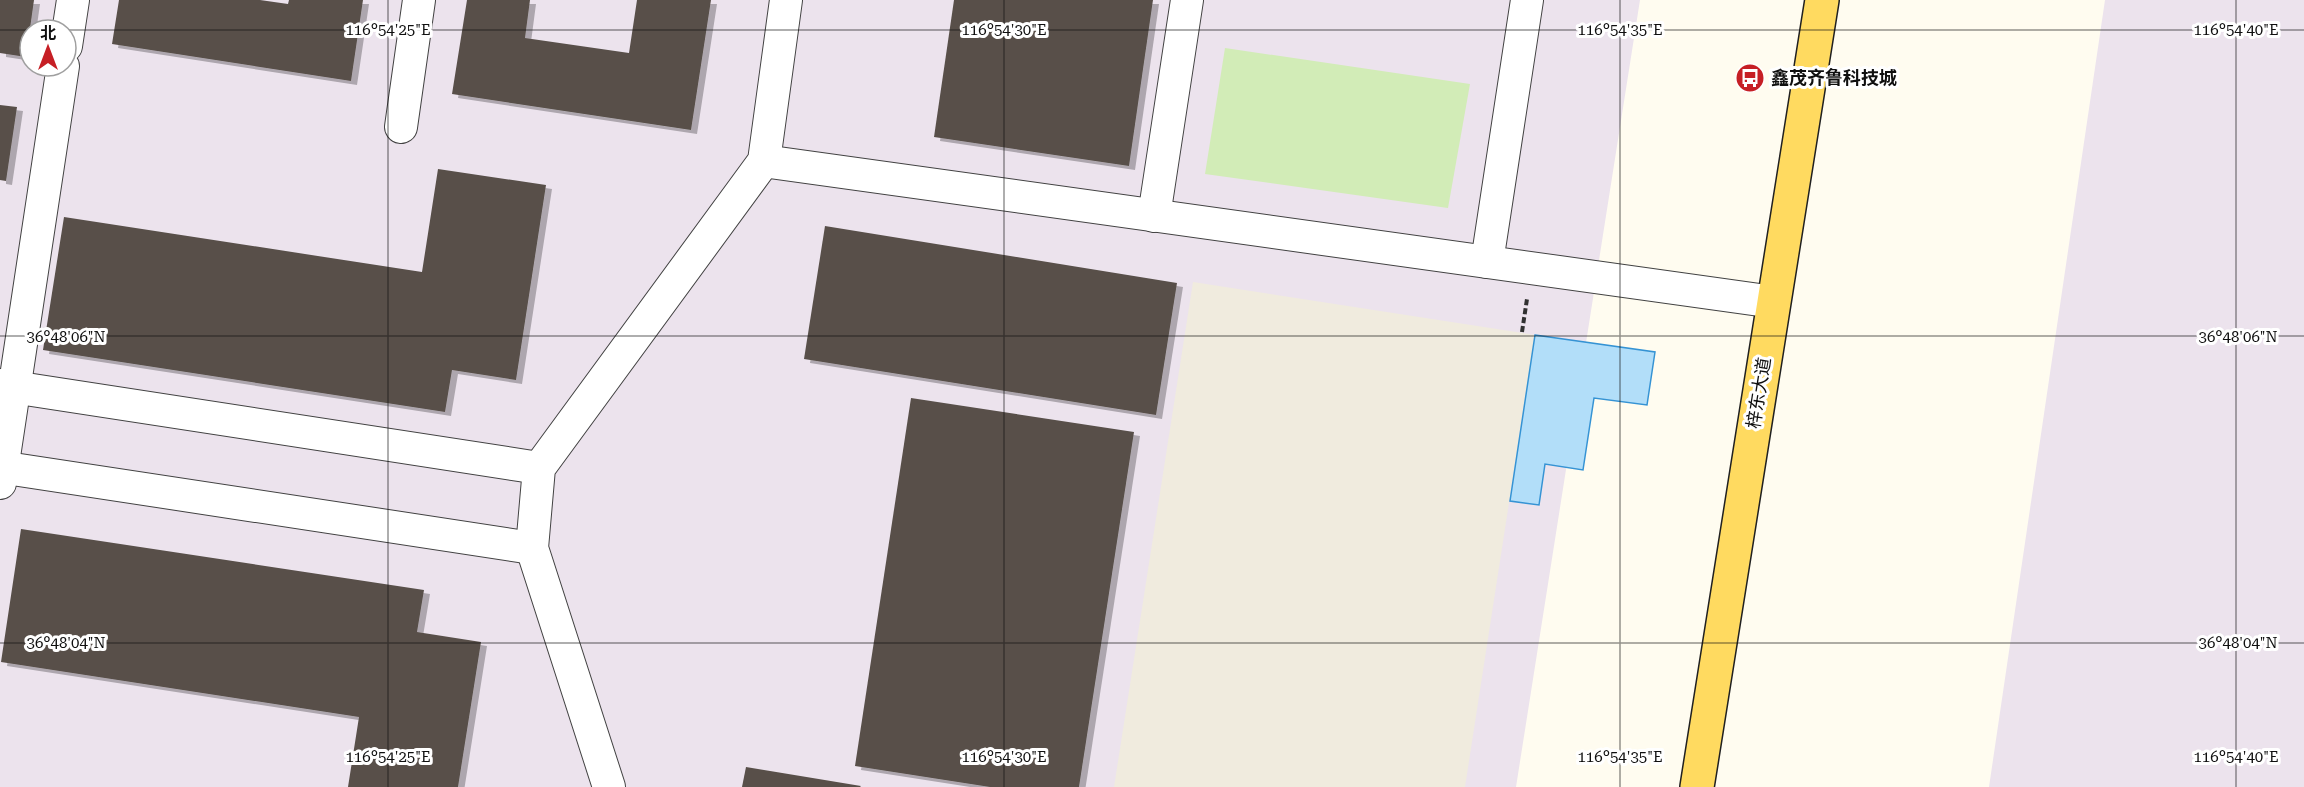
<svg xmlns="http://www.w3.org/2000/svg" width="2304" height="787" viewBox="0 0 2304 787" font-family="'Roboto Serif','Noto Sans SC',serif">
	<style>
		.industrial { fill: #ece3ed; fill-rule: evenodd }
		.green { fill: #d2ecb7 }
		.plaza { fill: #f0ebde }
		.water { fill: #b2def9; stroke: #3593d4; stroke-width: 1.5 }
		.building { fill: #58504a; filter: url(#shadow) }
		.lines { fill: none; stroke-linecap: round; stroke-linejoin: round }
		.minor-casing { stroke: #424242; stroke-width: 34 }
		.major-casing { stroke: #202020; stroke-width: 36 }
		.path { stroke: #313131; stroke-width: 4; stroke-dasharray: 6 3; stroke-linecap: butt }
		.minor { stroke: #fff; stroke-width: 32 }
		.major { stroke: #ffda60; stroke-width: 33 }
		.ticks { fill: none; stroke: #0f0f0f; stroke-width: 1.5; stroke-opacity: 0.45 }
		.labels { text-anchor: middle; stroke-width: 6; stroke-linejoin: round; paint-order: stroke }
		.poi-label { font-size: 18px; font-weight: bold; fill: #0f0f0f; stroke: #fff; text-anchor: start }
		.street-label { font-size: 18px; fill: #0f0f0f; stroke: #fff }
		.ticks-label { font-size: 15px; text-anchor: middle; fill: #0f0f0f; stroke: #fff; stroke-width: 6; stroke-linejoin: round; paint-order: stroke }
	</style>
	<defs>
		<filter id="shadow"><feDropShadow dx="6" dy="4" stdDeviation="0" flood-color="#0004"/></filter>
	</defs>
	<rect width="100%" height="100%" fill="#fffcf0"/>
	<g class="industrial">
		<path d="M0,0H1640L1516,787H0ZM30,30H66V66H30Z"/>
		<path d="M2105,0H2304V787H1989Z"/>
	</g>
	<path class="green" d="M1225,48L1470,84L1448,208L1205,174Z"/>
	<path class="plaza" d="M1193,282L1535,335L1465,787H1114Z"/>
	<path class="water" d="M1535,335L1655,352L1647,405L1594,398L1583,470L1545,464L1539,505L1510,501Z"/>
	<g class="building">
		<path d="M0,0H34L26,57L0,53Z"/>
		<path d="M119,0H260L288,4L289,0H363L351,81L112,44Z"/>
		<path d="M467,0H530L525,38L629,53L637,0H711L691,130L452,94Z"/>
		<path d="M954,0H1153L1129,166L934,137Z"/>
		<path d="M0,105L17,107L6,181L0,180Z"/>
		<path d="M438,169L546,185L516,380L452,370L445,412L43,350L64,217L422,272Z"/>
		<path d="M825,226L1177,283L1156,415L804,359Z"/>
		<path d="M911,398L1134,432L1079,787H990L855,766Z"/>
		<path d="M21,529L424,590L417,632L481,642L458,787H348L359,717L1,662Z"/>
		<path d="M746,767L861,786L860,787H742Z"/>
	</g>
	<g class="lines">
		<g class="minor-casing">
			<g id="minor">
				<path d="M66,46L73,0"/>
				<path d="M401,127L419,0"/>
				<path d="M764,161L1774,302"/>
				<path d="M1154,216L1187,0"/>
				<path d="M1487,262L1527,0"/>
				<path d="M0,385L539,468"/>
				<path d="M0,467L532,548"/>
				<path d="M0,483L63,66"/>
				<path d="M609,787L532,548L539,468L764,161L786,0"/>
			</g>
		</g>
		<g class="major-casing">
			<path id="major" d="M1697,787L1822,0"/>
		</g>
		<path class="path" d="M1522,332L1527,299"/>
		<use href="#minor" class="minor"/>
		<use href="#major" class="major"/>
	</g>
	<path class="ticks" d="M388,0V787M1004,0V787M1620,0V787M2236,0V787M0,30H30M66,30H2304M0,336H2304M0,643H2304"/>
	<defs>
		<g id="bus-disc" transform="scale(1.5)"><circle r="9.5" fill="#c61f25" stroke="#fff"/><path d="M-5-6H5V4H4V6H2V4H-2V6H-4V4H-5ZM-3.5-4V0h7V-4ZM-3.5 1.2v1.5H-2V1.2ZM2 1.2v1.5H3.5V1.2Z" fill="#fff"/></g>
	</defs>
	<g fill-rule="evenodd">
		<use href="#bus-disc" x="1750" y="78"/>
	</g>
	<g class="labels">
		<g class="poi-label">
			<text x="1771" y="84">鑫茂齐鲁科技城</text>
		</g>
		<g class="street-label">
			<text transform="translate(1759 393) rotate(-81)" y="6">梓东大道</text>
		</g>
	</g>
	<g class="ticks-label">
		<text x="388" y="35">116°54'25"E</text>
		<text x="1004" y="35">116°54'30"E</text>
		<text x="1620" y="35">116°54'35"E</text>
		<text x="2236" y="35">116°54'40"E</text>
		<text x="66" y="342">36°48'06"N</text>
		<text x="2238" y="342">36°48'06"N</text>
		<text x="66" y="648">36°48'04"N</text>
		<text x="2238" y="648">36°48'04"N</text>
		<text x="388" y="762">116°54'25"E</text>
		<text x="1004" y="762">116°54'30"E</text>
		<text x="1620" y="762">116°54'35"E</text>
		<text x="2236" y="762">116°54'40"E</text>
	</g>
	<g transform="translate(48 48)"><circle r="28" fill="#ffffff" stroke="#9f9f9f" stroke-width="1.5"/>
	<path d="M0-4.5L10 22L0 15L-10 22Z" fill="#c61f25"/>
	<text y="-9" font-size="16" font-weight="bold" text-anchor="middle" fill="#0f0f0f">北</text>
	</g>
</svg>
